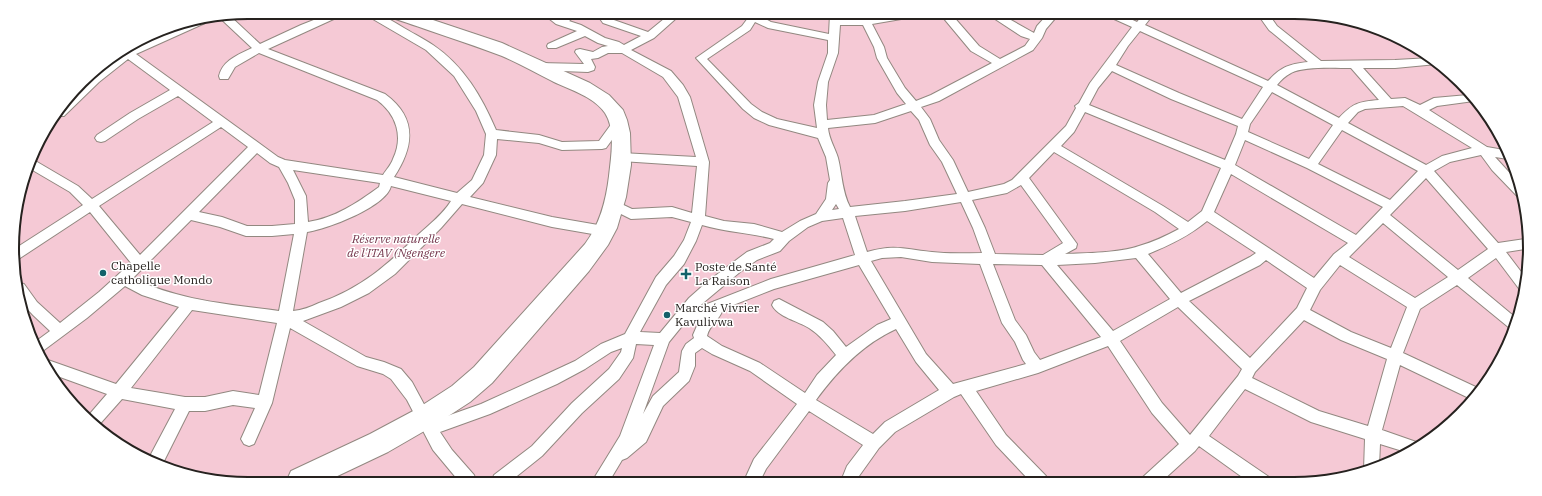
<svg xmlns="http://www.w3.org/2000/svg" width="1542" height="496" viewBox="0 0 1542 496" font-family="'IBM Plex Serif',serif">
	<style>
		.green { fill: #f5c9d5 }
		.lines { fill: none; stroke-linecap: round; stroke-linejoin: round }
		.minor-casing { stroke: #928880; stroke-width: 2 }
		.trunk-casing { stroke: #928880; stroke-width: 2 }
		.minor { fill: #fff; fill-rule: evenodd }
		.trunk { fill: #fff; fill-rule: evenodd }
		.poi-dot { fill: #13616a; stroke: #fff; stroke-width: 1.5 }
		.labels { text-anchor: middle; stroke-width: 3; stroke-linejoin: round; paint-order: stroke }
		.park-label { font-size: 12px; font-style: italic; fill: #74364c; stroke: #fff }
		.poi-label { font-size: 12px; fill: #26221f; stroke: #fff; text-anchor: start }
		.rim { fill: none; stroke: #26221f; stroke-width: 2 }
	</style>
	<rect width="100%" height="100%" fill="#fff6ef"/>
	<path class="green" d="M248,12L1340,17L1425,52L1490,117L1526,202L1525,294L1498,366L1450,425L1398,460L1325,482L202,479L117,444L52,379L20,309L14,217L36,143L92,71L158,30Z"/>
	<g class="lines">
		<g class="minor-casing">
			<path id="minor" d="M334,12H349L268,49L385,94C418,118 414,147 394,177L457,193L472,180L484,155L486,134L476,111L454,76L426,50L366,15L365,12C382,13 390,20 404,28C414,34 424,39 433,45C464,66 482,97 496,130L539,135L562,142L599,141L615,119H623L625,122L606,148L602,149L562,150L539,143L497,139L496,155L483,183L470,197L552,217L604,226L609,227L610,231L609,235L604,236L552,227L462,204L441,228L395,274L369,293L341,307L303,321L366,357L384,362L401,369L412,382L433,421L481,404L547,374L575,361L601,344L625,334L656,277L674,256L684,240L691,222L672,217L631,219L609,208L607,205L609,202L613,200L632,209L672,207L692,213L697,166L621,161L617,160L615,157L617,154L621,153L696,157L678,97L663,77L622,53H608L598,58L591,59L595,67L594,70L588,72L535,70L534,67L535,64L539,63L584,64L575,52L576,50L580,49L593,52L602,47L608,46L598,43L585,36L556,48H548L547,46L548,44L577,31L556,24L542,13H554L560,17L567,13H580L569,21L581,25L605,38L619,42L624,45L641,36L603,23L596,13L607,14L611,19L648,32L670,14H681L654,38L631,50L671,71L683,85L690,97L709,162L705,216L724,221L754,224L782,232L800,221L816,214L826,199L828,183L830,180L826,157L818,138L769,125L754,118L743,109L696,58L742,26L748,18L743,14H761L760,16L771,22L829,34L830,14H840V19C864,19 888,15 912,15L911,17L907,18L872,24L884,47L887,58L905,88L916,101L931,95L992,63L971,51L941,15H952L979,46L1000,59L1025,46L1030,39L1021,36L989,15H1002L1034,33L1037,26L1047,15H1058L1046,29L1042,38L1033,50L939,101L921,107L930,119L939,140L953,160L968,192L1004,184L1012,180L1066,126L1076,108L1075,106L1079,103L1090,83L1132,27L1112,18L1111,16H1124L1137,22L1142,16H1152L1145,25L1268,81C1281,67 1289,64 1308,62L1269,30L1259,16H1270L1277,26L1321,61L1395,60L1431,58L1437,64L1395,68H1363L1391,99L1405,98L1420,105L1434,98L1468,95L1474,101L1437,106L1429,110L1487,147L1504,150L1508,159L1495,157L1517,181L1524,199L1519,198L1492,170L1481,155L1450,162L1434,171L1498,243L1525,239V249L1506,252L1525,277V291L1520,290L1496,258L1468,278L1516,318L1512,330L1457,285L1420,309L1403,353L1480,389L1471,399L1400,365L1382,430L1422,444L1409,453L1380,444L1379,466L1364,470L1365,439L1311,422L1245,389L1209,436L1269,477L1271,482H1249L1199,446L1195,451L1161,482H1141L1143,477L1179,444L1152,413L1108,346L1038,373L976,391L1006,435L1046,476L1048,481H1030L996,445L961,394L954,397L895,432L879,448L859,476L857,481H841L847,466L863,445L809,411L766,469L760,481H744L754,459L797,404L750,371L712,354L702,348L695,353V366L689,381L663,406L646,442L627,458L622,460L610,480H593L620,436L654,345L636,344L633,358L619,379L582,413L542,456L512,480H492L494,475L532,446L572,403L609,369L621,352L622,348L611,352L585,369L557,384L490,414L440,432L452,450L474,475L476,480H458L433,450L407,400L391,379L383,374L357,366L290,328L272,403L254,444L249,446L244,444L241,439L255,408L233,405L205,411H189L163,463L149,458L175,409L122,399L98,426L88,416L107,394L49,373L43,359H45L116,384L179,307L142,295L125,286L87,318L40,353L35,342L50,331L33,315L19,300L18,283L24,284L37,302L60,323L99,292L131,263L90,212L17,260L16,248L83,205L70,192L29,168L32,159L78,186L92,199L213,122L178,96L138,119L105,141L101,142L97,141L95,138L97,135L130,113L170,90L128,59L99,82L64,116H57C64,107 71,98 78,89C108,55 162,29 206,20L205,23L136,54L278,157L285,160L383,175C386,170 391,165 393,159C404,136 396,114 377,100L259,53L235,67L228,79H220L219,76C223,60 238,55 252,48L220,18L230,16L260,44L301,25ZM755,22L768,28L828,40V53L818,82L814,105L817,128L777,119L762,112L751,104L707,59L750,30ZM840,25H863L874,47L877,58L897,93L906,104L874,115L827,120L826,105L828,82L838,53ZM1140,31L1263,87L1242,119L1179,93L1116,65L1128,46ZM1351,68L1379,100C1358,102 1353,103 1339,118L1277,85C1281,80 1285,76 1291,73C1303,66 1336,68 1351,68ZM1112,71L1171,99L1238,126L1236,134L1225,160L1089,105L1098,88ZM1272,92L1333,125L1309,159L1248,132L1250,124ZM1403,106L1472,148L1442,156L1426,165L1348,123L1358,112L1365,109ZM911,111L919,120L930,145L942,162L957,194L905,201L850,207C842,192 842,174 838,158C835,148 829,139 828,128L875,123ZM1085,112L1221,168L1202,211L1188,222L1163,206L1061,146L1074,132ZM221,127L248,147L140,255L99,206ZM1342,130L1418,171L1390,200L1318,164ZM1245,140L1307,168L1383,207L1356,235L1235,165ZM1054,152L1155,212L1179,229C1166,236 1153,242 1139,246C1120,253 1086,253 1065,254L1076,248L1077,244L1029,178ZM257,153L270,163L279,167L288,183L295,200V224L272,226H247L222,217L199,212ZM293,170L380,183L379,187C357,203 335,218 308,222L306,196ZM1231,174L1348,243L1334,254L1314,278L1214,212ZM1426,178L1488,249L1458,270L1390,215ZM1021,185L1063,243L1043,255L995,254L985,228L972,200L1007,193ZM391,186L451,201C443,214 430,224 419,234C387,265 362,288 319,303C311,307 302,310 293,311L307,232C327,229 386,207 391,186ZM961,202L973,228L982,253C965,253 948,254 932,252C905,249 894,244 867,252L855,216L905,211ZM836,204L839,209L832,210ZM843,218L855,255L771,279L697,308L740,272L757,260L780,251L789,241L808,227L822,221ZM191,220L220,227L246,236H272L294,234L279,311C229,304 179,301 133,278ZM1207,221L1256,253L1250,257L1181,293L1148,254C1170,245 1189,236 1207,221ZM1383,223L1448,277L1415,298L1349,257ZM702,225C726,232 750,233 774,239L770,243L747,252L707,282L689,298L660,333L640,332L666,285L684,264L696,241ZM901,257L932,262L980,264L1002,323L1015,342L1023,360L1026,364L953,384L926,354L871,261L882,258ZM1136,258L1170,299L1113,331L1057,265L1095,263ZM1266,260L1307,288L1297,308L1250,358L1189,301L1260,265ZM993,264L1042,265L1101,337L1040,360L1034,352L1026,335L1015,320ZM859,265L891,319L877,325L846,347L833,331L823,322L779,299L774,301L772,305C778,317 798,321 809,328C820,335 828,345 836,355L817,375L805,393L760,363L722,346L707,336C709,325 720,320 723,309L774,289ZM1340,265L1407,307L1391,348L1351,332L1310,310L1320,290ZM1178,307L1242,369L1238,376L1190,435L1162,403L1120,341ZM192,310L277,323L259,395L233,391L205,397H185L131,388ZM700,319L693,335L694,338L686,344L682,351L679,372L653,396L643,414L669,342L682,326ZM1304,320L1341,340L1387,359L1368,426L1319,411L1252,378L1255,372ZM896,329L916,362L939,390L885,422L873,434L816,400C837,371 863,344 896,329Z"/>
		</g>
		<g class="trunk-casing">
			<path id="trunk" d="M387,13H412L502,43L590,83L609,95L623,110L627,120L630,133L631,165L626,197L617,228L608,245L589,271L492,383L470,402L433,426L388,452L329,480H287L291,471L370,434L415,410L452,386L474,367L585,244C600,224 606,201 609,176C611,157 616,130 605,113C594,97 571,90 554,82C536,73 520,64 502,56C465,42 427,30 390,17Z"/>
		</g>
		<use href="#minor" class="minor"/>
		<use href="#trunk" class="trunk"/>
	</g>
	<g class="poi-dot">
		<circle cx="103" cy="273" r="4"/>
		<path d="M684 268h4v4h4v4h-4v4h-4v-4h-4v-4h4z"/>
		<circle cx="667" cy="315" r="4"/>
	</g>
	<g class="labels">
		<g class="park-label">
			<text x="396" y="243">Réserve naturelle<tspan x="396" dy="14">de l'ITAV (Ngengere</tspan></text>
		</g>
		<g class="poi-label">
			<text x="111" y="270">Chapelle<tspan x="111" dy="14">catholique Mondo</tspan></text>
			<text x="695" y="271">Poste de Santé<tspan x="695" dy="14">La Raison</tspan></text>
			<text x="675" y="312">Marché Vivrier<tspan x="675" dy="14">Kavulivwa</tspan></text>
		</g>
	</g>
	<path d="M0 0H1542V496H0ZM248 19H1294A229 229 0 0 1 1523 248V248A229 229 0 0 1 1294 477H248A229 229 0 0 1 19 248V248A229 229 0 0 1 248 19Z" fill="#fff" fill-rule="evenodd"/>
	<path class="rim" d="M248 19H1294A229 229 0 0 1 1523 248V248A229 229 0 0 1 1294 477H248A229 229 0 0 1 19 248V248A229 229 0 0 1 248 19Z"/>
</svg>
